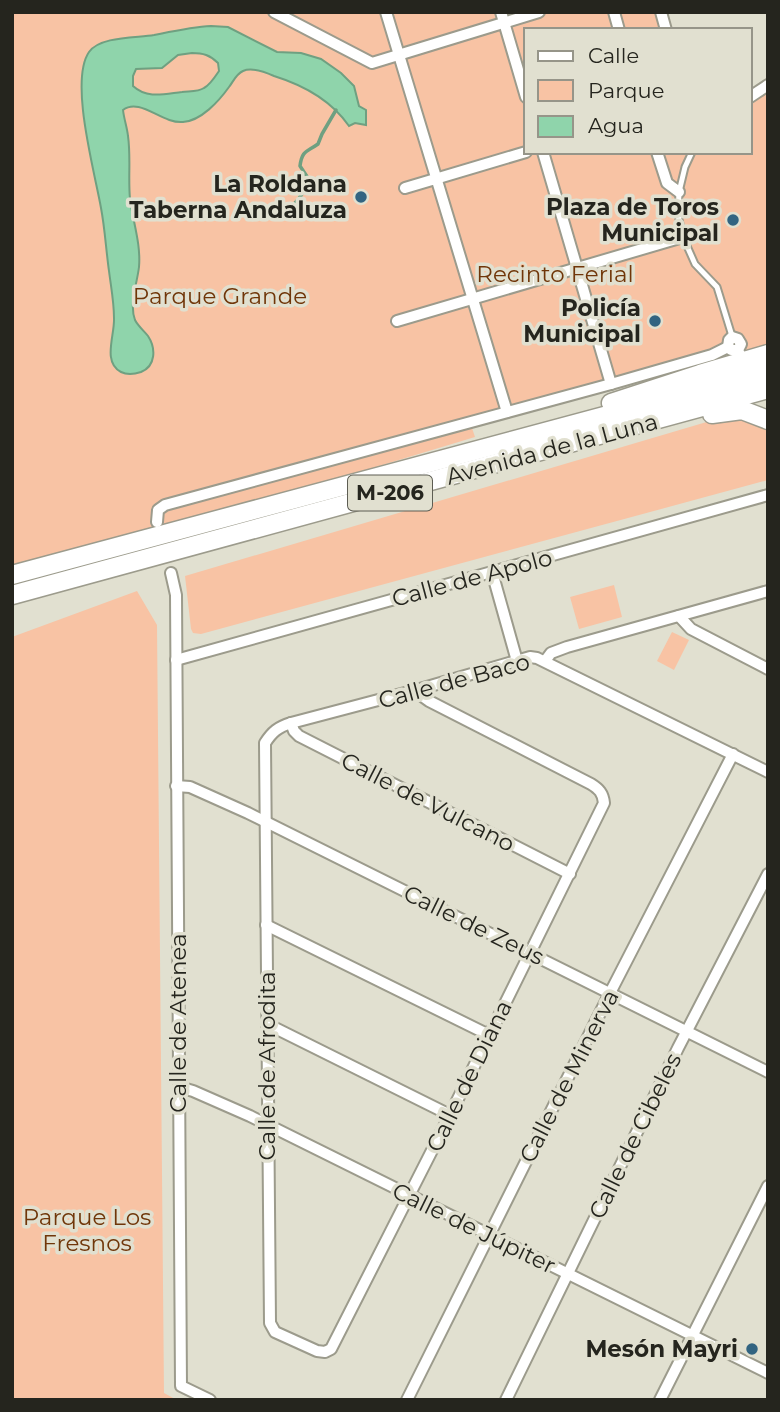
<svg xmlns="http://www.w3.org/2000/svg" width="780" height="1412" viewBox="0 0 780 1412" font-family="Montserrat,sans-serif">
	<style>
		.green { fill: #f8c3a4 }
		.water { fill: #8fd4ab; stroke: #6fa081; stroke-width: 2; fill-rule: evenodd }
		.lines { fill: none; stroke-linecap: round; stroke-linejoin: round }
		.stream { stroke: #6fa081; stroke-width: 3.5 }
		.lane-casing { stroke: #9c9b8c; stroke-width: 9 }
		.street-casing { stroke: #9c9b8c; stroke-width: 14 }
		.primary-casing { stroke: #9c9b8c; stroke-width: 21 }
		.lane { stroke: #fff; stroke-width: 5 }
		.street { stroke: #fff; stroke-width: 10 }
		.primary { stroke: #fff; stroke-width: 18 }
		.poi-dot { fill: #326481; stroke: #e1e0d0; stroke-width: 2.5 }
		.labels { text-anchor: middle; stroke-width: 7; stroke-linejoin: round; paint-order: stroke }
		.shield { fill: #e1e0d0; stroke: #5d5d53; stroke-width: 2 }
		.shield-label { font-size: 21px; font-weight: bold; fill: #25251e }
		.poi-label { font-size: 23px; font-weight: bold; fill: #25251e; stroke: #e1e0d0; text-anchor: end }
		.park-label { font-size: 23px; fill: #703609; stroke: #e1e0d0 }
		.street-label { font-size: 23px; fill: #25251e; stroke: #e1e0d0 }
	</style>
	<rect width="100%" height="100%" fill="#e1e0d0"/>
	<g class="green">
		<path d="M12,12H661L666,30H526V152H750V97L768,85V354L743,361L738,350L470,422L475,437L293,492L12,567Z"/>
		<path d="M734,419L756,421L768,428V480L201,634L193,633L191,629L185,576L710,421Z"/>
		<path d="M614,585L622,617L579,629L570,597Z"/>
		<path d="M137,591L157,625L164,1393L177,1400H12V637Z"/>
		<path d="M672,632L689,640L674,670L657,661Z"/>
	</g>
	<path class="water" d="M211,26L228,27L277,52L301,53L321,59L341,73L354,86L359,106L366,110V125L355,123L349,126C331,100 303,85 274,76C265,72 252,67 243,71C236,74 233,82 229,87C219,101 201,121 183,122C162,124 140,97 123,110C124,119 127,127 128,136C131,157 128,178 130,199C133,222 141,244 139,267C137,284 129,304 135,320C138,326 144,331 148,336C156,348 156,366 141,372C135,374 127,375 121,372C102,362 115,335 114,318C114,302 111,287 109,271C106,250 105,229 101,208C95,173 69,81 89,52C100,36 137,38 154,35C174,31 192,27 211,26ZM192,53C203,53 210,55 218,63L219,71C215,77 210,85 204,88C198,92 189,91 182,92C164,94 147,99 133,86V76L136,69L162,68L178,55Z"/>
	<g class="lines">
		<path class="stream" d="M293,205C300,199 307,187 308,178L300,166C302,150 307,152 318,144L322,134L336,110"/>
		<g class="lane-casing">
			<path id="lane" d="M692,152L685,167L679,192L678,215L683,237L695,264L717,287L732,336"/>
		</g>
		<g class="street-casing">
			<g id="street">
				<path d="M274,12L372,63L539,12"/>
				<path d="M386,12L507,412"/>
				<path d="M501,12L526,97"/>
				<path d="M614,12L619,30"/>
				<path d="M661,12L666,30"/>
				<path d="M750,97L768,85"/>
				<path d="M543,152L611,384"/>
				<path d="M657,152L667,183L679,192"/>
				<path d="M405,188L526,152"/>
				<path d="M397,321L683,237"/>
				<path d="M738,350H731L728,347L729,340L732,337L738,339L741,344L738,350L743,361"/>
				<path d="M157,522L158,510L165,505L611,384L712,355L728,347"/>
				<path d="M492,572L517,661"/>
				<path d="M171,573L176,595L181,1386L210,1400"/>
				<path d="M679,616L691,629L768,669"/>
				<path d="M176,660L768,495"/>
				<path d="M545,661L551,653L567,647L768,591"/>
				<path d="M420,689L422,696L429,701L591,784C599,789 603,793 604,803L450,1115L331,1349L325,1352L317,1351L275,1332L270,1323L265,743C272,732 278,727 291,723L420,689L530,657L537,658L768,772"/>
				<path d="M291,723L294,731L299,736L570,874"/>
				<path d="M176,786L190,787L248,813L768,1072"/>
				<path d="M266,925L489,1035"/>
				<path d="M267,1024L450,1115"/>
				<path d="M179,1087L193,1091L250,1116L768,1373"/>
				<path d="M407,1400L610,993L733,754"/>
				<path d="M506,1400L678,1048L768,874"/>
				<path d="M660,1400L768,1186"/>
			</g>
		</g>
		<g class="primary-casing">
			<g id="primary">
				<path d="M611,403L700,374L768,354"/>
				<path d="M712,414L742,410L768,420"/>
				<path d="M12,575L768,372"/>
				<path d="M12,595L768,389"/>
			</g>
		</g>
		<use href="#lane" class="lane"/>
		<use href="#street" class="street"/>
		<use href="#primary" class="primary"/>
	</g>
	<g class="poi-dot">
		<circle cx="361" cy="197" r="7"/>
		<circle cx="733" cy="220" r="7"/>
		<circle cx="655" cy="321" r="7"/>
		<circle cx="752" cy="1349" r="7"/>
	</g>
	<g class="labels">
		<rect class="shield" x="348" y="475.5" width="84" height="35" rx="5"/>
		<g class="shield-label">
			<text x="390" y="500">M-206</text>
		</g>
		<g class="poi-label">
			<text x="347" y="192">La Roldana<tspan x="347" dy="26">Taberna Andaluza</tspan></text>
			<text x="719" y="215">Plaza de Toros<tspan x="719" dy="26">Municipal</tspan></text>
			<text x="641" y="316">Policía<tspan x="641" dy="26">Municipal</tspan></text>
			<text x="738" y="1357">Mesón Mayri</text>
		</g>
		<g class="park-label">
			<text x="555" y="282">Recinto Ferial</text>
			<text x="220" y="304">Parque Grande</text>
			<text x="87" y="1225">Parque Los<tspan x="87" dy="26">Fresnos</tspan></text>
		</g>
		<g class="street-label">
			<text transform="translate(552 449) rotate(-15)" y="8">Avenida de la Luna</text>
			<text transform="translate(472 578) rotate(-15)" y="8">Calle de Apolo</text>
			<text transform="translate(454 681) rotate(-15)" y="8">Calle de Baco</text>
			<text transform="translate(428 802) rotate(27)" y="8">Calle de Vulcano</text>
			<text transform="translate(474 925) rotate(26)" y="8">Calle de Zeus</text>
			<text transform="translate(178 1023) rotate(-90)" y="8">Calle de Atenea</text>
			<text transform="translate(267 1066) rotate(-90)" y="8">Calle de Afrodita</text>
			<text transform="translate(469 1076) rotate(-64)" y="8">Calle de Diana</text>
			<text transform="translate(569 1076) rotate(-63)" y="8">Calle de Minerva</text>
			<text transform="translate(635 1136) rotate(-64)" y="8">Calle de Cibeles</text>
			<text transform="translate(474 1228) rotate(26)" y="8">Calle de Júpiter</text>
		</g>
	</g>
	<rect width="780" height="1412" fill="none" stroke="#25251e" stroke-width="28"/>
	<rect x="524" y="28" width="228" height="126" fill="#e1e0d0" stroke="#969589" stroke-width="2"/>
	<rect x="538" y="51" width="35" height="10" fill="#ffffff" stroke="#969589" stroke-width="2"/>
	<text x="588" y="63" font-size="21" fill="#25251e">Calle</text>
	<rect x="538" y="80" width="35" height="21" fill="#f8c3a4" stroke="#969589" stroke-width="2"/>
	<text x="588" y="98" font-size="21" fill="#25251e">Parque</text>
	<rect x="538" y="116" width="35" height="21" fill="#8fd4ab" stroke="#969589" stroke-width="2"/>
	<text x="588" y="133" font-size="21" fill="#25251e">Agua</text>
</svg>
